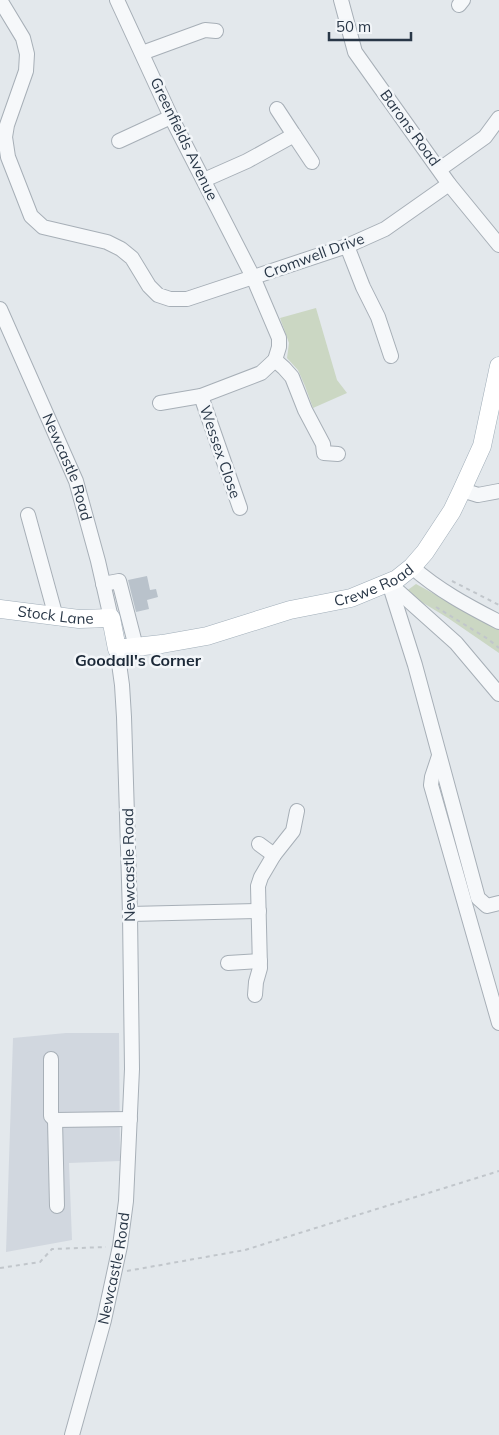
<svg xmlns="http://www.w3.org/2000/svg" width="499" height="1435" viewBox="0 0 499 1435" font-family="Mulish,sans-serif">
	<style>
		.built { fill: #d1d7df }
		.green { fill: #cbd7c3 }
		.building { fill: #b9c2cb }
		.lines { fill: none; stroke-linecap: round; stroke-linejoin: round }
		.minor-casing { stroke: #a7afb7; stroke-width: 16 }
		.major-casing { stroke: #a1aeb9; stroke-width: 19 }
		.path { stroke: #c1c6cb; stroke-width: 2; stroke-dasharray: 4 4; stroke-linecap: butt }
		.minor { stroke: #f6f8fa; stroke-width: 14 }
		.major { stroke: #fff; stroke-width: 18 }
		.labels { text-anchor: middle; stroke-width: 5; stroke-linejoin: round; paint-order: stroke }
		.street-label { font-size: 15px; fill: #293747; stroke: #f3f6f9 }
		.neighbourhood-label { font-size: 16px; font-weight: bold; fill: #1b2837; stroke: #f3f6f9 }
	</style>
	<rect width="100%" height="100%" fill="#e3e8ec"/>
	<path class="built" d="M66,1033H119L120,1161L69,1163L72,1240L6,1252L13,1038Z"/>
	<g class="green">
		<path d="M316,308L337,380L347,393L313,408L305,386L298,370L287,358L289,343L280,318Z"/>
		<path d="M416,584L499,629V653L448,618L405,592Z"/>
	</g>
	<path class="building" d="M147,576L150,590L156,589L158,597L147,600L149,609L136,612L128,580Z"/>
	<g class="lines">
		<g class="minor-casing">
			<g id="minor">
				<path d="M0,0L23,38L27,54L26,71L7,125L5,137L8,157L31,216L43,227L107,242L121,249L132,258L149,286L158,295L170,299H187L347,246L385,229L449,184"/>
				<path d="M117,0L171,117L253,277L279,338V347L275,360"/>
				<path d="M341,0L355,52L449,184L499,245"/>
				<path d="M459,5L463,0"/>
				<path d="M142,53L205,30L216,31"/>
				<path d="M294,135L312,162"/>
				<path d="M119,141L171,117"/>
				<path d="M440,169L485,137L499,118"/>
				<path d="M204,180L247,161L294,135L277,109"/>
				<path d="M347,246L363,287L378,317L391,356"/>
				<path id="s1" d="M0,309L76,481L98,561L111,618"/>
				<path d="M201,396L240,508"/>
				<path d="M160,403L201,396L261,373L275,360L284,368L292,377L305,410L323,444L324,453L338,454"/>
				<path d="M462,490L478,495L499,491"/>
				<path d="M28,515L56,617"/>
				<path d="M412,567C438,590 468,606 499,622"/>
				<path d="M389,583L415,665L478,898L487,906L499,903"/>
				<path d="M103,584L119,581L136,647"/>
				<path d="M390,584L456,643L499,694"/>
				<path d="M439,756L432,777L431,785L499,1023"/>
				<path d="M259,844L274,855"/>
				<path d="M130,914L259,911"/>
				<path d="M228,963L260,961"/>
				<path d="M255,995L256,982L260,968L258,886L261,877L274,855L293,831L297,811"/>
				<path d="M51,1059V1116L55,1120L130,1119"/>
				<path d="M55,1120L57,1206"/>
				<path id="s2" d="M72,1435L104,1320L120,1246L126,1201L132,1069L130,914L124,717L122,685L117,649"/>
			</g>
		</g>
		<g class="major-casing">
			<g id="major">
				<path id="s3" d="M0,609L79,619L111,618L117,649L162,644L207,636L290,610L351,598L397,579L412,567L425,552L452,511L462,490L482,446L499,366"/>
			</g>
		</g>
		<g class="path">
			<path d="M452,581L499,605"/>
			<path d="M436,607L488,639L499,648"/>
			<path d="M0,1268L40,1262L52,1249L106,1247"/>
			<path d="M127,1271L245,1250L499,1171"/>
		</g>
		<use href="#minor" class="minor"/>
		<use href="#major" class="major"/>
	</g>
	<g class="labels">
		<g class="street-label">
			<text transform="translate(410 128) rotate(54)" y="5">Barons Road</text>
			<text transform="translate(184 139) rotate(64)" y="5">Greenfields Avenue</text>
			<text transform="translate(314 256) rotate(-20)" y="5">Cromwell Drive</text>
			<text transform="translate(220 452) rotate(71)" y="5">Wessex Close</text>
			<text dy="5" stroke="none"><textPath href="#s1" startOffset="172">Newcastle Road</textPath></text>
			<text dy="5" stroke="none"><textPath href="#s3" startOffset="409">Crewe Road</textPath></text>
			<text dy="5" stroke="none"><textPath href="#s3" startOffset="56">Stock Lane</textPath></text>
			<text transform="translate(129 865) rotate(-91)" y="5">Newcastle Road</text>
			<text dy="5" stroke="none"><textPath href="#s2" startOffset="172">Newcastle Road</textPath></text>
		</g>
		<g class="neighbourhood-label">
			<text x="138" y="666">Goodall's Corner</text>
		</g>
	</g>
	<path d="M329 32v8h82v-8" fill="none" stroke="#293747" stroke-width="2.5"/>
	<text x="336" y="32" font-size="15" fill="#293747" stroke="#f3f6f9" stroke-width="4" paint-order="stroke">50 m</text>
</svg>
